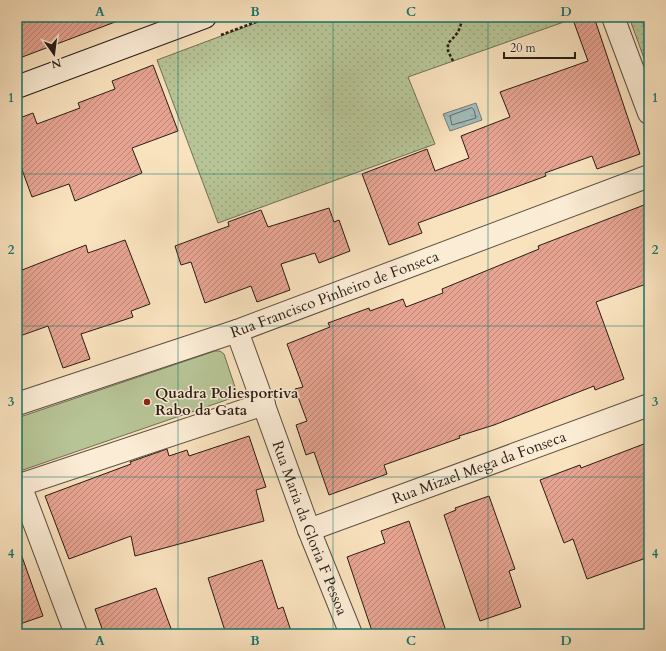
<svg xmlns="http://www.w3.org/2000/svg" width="666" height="651" viewBox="0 0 666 651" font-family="Cardo,serif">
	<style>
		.grass { fill: url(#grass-dots); stroke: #707056 }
		.green { fill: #b7c496; stroke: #707056 }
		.water { fill: url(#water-ripples); stroke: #727c7a }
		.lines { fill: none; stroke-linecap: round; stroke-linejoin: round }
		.shore { stroke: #666c69; stroke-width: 1 }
		.building { fill: url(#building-hatch); stroke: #291c16 }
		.minor-casing { stroke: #5d4e40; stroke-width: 24 }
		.secondary-casing { stroke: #291c16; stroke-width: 24 }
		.path { stroke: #291c16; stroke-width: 2.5; stroke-dasharray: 3 2; stroke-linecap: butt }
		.minor { stroke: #fbecd5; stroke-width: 22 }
		.secondary { stroke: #fbecd5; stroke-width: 22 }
		.grid { fill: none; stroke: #0f766e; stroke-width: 1; stroke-opacity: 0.55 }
		.poi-dot { fill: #8f2418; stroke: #fbecd5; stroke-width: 1.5 }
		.labels { text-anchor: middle; stroke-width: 3; stroke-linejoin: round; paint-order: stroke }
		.street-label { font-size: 15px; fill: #291c16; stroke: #fbecd5 }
		.poi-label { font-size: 15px; font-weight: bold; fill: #291c16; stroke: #fbecd5; text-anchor: start }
		.neatline { fill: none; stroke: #0f766e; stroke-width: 1.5 }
		.grid-label { font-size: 13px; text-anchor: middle; font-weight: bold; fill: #0f766e }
	</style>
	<defs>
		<pattern id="grass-dots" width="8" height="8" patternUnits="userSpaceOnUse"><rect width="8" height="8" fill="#b7c496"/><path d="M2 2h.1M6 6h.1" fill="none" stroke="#9da881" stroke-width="1.8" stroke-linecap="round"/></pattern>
		<pattern id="water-ripples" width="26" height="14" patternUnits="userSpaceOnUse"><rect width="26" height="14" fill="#a2bcbc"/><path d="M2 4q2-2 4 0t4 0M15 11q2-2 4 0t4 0" fill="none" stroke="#8ca1a1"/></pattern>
		<pattern id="building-hatch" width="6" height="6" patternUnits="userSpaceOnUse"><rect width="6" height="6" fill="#e7a492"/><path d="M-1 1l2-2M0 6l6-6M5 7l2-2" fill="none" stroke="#bb8576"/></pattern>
	</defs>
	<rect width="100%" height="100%" fill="#f9e2be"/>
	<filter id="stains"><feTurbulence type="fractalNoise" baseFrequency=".005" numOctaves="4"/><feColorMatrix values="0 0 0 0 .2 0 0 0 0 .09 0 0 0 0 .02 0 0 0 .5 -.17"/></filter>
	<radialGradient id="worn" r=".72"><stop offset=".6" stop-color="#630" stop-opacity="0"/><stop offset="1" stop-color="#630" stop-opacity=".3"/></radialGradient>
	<g class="grass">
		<path d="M272,17H578L408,77L435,144L218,223L157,60Z"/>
		<path d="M629,17H641L649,40V72Z"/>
	</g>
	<path class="green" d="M215,351H220L224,354L237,393L232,398L17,472V418Z"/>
	<path class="water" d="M476,103L482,120L450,131L443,114Z"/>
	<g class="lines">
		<path class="shore" d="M472,108L474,110L476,118L452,125L450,116Z"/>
	</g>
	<g class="building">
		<path d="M17,17H123V19L17,59Z"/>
		<path d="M572,17H594L640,154L597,169L592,156L545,173L546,176L418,223L422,233L389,245L362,174L427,149L435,171L469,158L461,136L510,117L500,92L588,61Z"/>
		<path d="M153,65L178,131L132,148L142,173L75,201L69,184L32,197L17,156V119L33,113L37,124L80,108L78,103L115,89L112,81Z"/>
		<path d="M644,205L649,219V283L596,302L624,379L595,390L594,386L494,425L459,436L460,438L384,465L387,474L329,495L314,452L306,455L296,425L307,421L295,389L303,387L287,344L330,327L328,323L369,308L370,311L403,299L406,307L443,293L442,289L539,249L538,246Z"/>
		<path d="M329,208L334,222L339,220L350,251L319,263L315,253L281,264L290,290L257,302L251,286L205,303L191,262L181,265L175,246L229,226L228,222L261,210L268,227Z"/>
		<path d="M125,240L150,304L131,311L133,317L81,334L90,359L63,368L48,326L17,337V272L86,245L88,253Z"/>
		<path d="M249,436L266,487L256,490L264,521L135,556L131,536L69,559L45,496L131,464L130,462L167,449L169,456L187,450L189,456Z"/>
		<path d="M649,442V557L587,579L573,539L564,543L540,480L580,465L581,468Z"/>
		<path d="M489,496L515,569L509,571L521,607L480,621L444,515L456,510L455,508Z"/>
		<path d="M409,521L447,634H373L347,557L385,543L381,531Z"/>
		<path d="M17,551H20L43,616L17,625Z"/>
		<path d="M262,560L278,609L283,607L292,634H226L208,578Z"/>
		<path d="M156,588L173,634H104L95,609Z"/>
	</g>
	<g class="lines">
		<g class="minor-casing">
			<g id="minor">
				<path d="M613,17L649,113"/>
				<path id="s1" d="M237,331L309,530L351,634"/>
				<path id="s2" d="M17,404L237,331L649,176"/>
				<path d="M20,485L76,634"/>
				<path d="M17,486L264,404"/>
				<path id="s3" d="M309,530L649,405"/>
			</g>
		</g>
		<g class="secondary-casing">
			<path id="secondary" d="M17,87L205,17"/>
		</g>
		<g class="path">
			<path d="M221,35L269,17"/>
			<path d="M453,61L448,51V43C457,35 461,29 462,17"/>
		</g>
		<use href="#minor" class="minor"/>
		<use href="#secondary" class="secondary"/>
	</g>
	<path class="grid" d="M178,17V634M333,17V634M488,17V634M17,174H649M17,326H649M17,477H649"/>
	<circle class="poi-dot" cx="147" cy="402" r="4"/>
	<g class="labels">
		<g class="street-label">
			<text dy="5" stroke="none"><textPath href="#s2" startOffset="336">Rua Francisco Pinheiro de Fonseca</textPath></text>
			<text dy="5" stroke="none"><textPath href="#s3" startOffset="181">Rua Mizael Mega da Fonseca</textPath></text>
			<text dy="5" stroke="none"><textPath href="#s1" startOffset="210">Rua Maria da Gloria F Pessoa</textPath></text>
		</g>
		<g class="poi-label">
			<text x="155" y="398">Quadra Poliesportiva<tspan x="155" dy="17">Rabo da Gata</tspan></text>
		</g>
	</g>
	<rect width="666" height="651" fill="none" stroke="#f9e2be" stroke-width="44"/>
	<g transform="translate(54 54) rotate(166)" stroke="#fbecd5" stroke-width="3" paint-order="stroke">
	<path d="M0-3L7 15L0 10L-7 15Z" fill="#291c16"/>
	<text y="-6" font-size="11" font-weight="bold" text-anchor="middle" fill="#291c16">N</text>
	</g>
	<path d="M504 52v6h71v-6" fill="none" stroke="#291c16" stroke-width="2"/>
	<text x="510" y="52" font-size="12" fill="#291c16" stroke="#fbecd5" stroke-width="3" paint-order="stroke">20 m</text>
	<rect x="22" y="22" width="622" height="607" class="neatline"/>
	<g class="grid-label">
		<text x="100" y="16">A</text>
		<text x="255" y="16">B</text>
		<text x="411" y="16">C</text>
		<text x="566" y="16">D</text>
		<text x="11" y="102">1</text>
		<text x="655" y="102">1</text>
		<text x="11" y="254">2</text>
		<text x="655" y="254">2</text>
		<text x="11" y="406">3</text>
		<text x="655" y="406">3</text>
		<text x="11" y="558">4</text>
		<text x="655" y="558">4</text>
		<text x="100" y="645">A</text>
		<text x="255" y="645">B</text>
		<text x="411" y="645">C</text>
		<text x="566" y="645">D</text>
	</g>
	<rect width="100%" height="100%" filter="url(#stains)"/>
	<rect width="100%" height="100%" fill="url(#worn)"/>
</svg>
